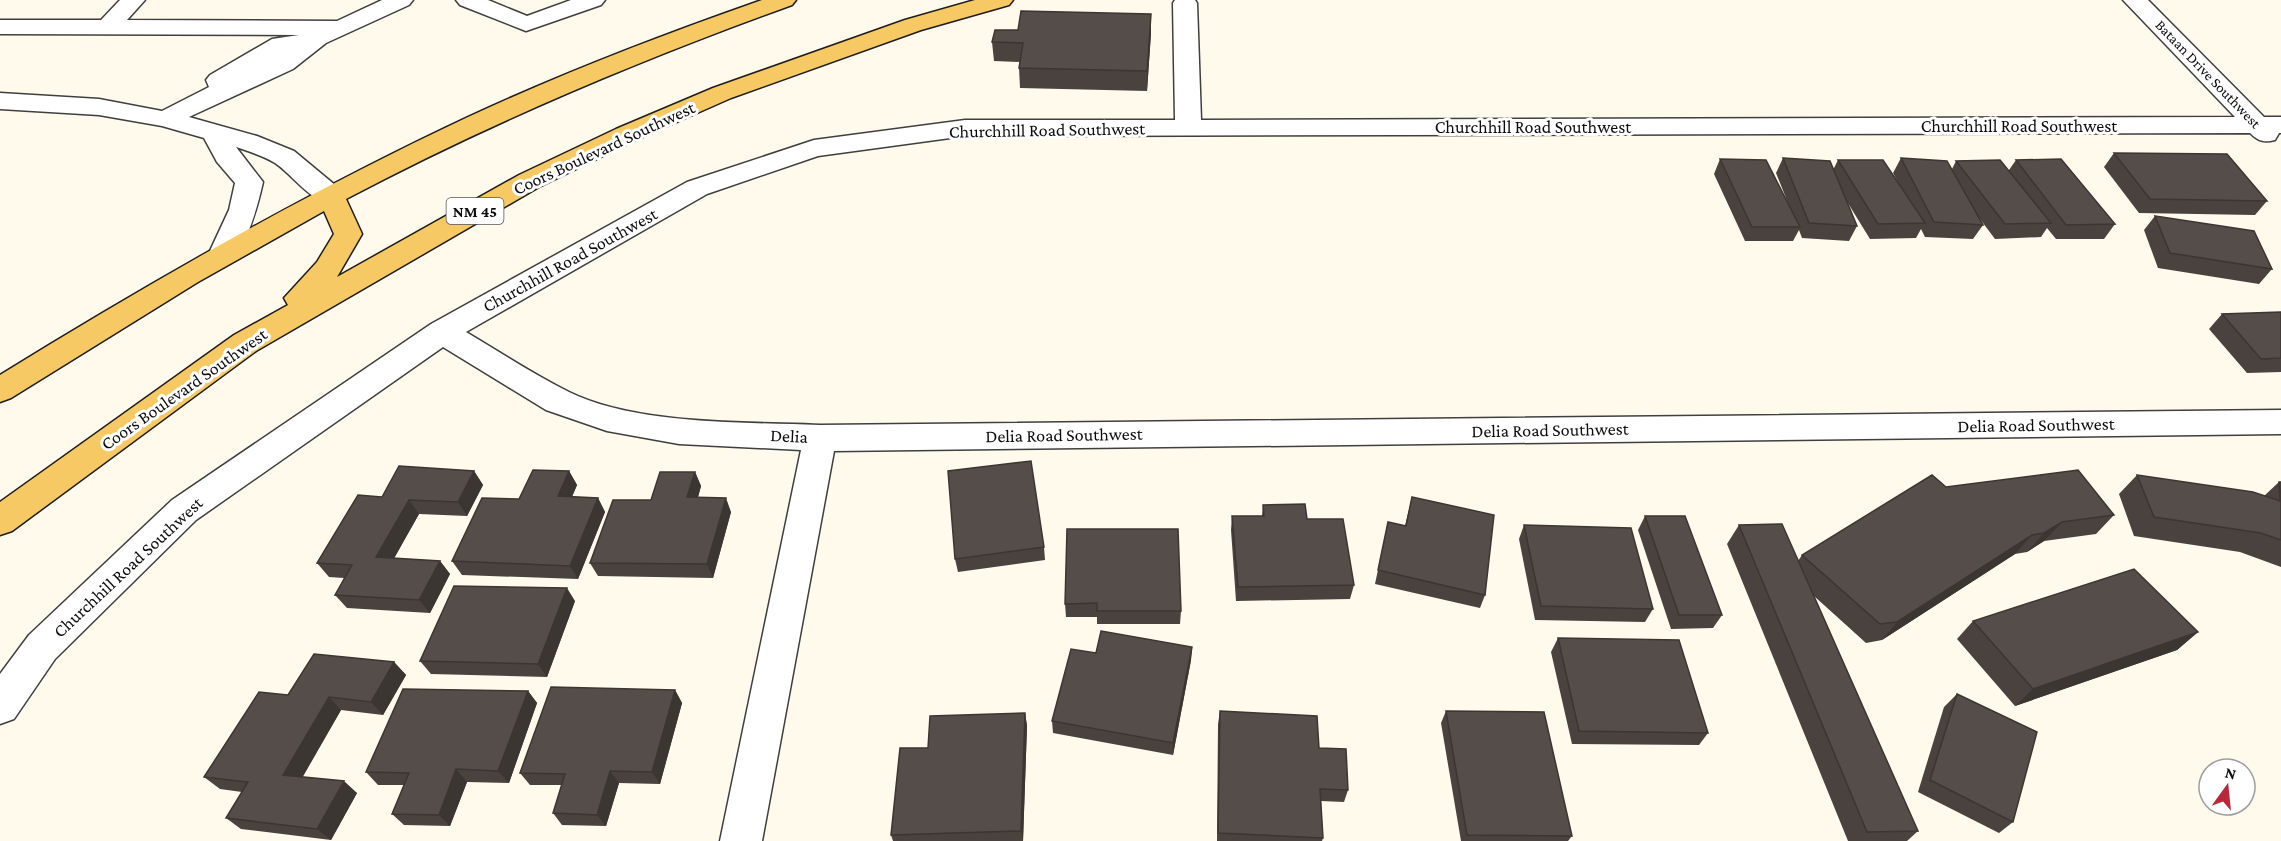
<svg xmlns="http://www.w3.org/2000/svg" width="2281" height="841" viewBox="0 0 2281 841" font-family="'Crimson Pro',serif">
	<style>
		.lines { fill: none; stroke-linecap: round; stroke-linejoin: round }
		.minor-casing { stroke: #3f3f3f; stroke-width: 3 }
		.major-casing { stroke: #1d1d1d; stroke-width: 3 }
		.minor { fill: #fff; fill-rule: evenodd }
		.major { fill: #f6c965; fill-rule: evenodd }
		.wall { fill: #49423f }
		.shaded-wall { fill: #3c3633 }
		.building { fill: #554d49; stroke: #3c3633; stroke-width: 1.5 }
		.labels { text-anchor: middle; stroke-width: 6; stroke-linejoin: round; paint-order: stroke }
		.far-street-label { font-size: 15px; fill: #0c0c0c; stroke: #fff }
		.shield { fill: #fff; stroke: #555; stroke-width: 1.5 }
		.shield-label { font-size: 16px; font-weight: bold; fill: #0c0c0c }
		.street-label { font-size: 18px; fill: #0c0c0c; stroke: #fff }
	</style>
	<rect width="100%" height="100%" fill="#fffaec"/>
	<g class="lines">
		<g class="minor-casing">
			<g id="minor">
				<path d="M120,0H145L127,20L337,21L382,0H413L409,5L326,43L293,69L189,117L257,136L294,151L341,190L345,196L341,202C314,209 296,177 275,163C264,156 248,151 236,147L263,182C257,209 249,236 234,260L224,263L214,260L209,253L229,210L235,183L217,162L204,138L162,126L99,115L0,109V93L99,99L162,111L209,87L206,80L210,75L272,39L299,35L0,34V20H101Z"/>
				<path d="M456,0H488L527,16L571,0H605L601,5L526,31L460,5Z"/>
				<path d="M1175,0H1195L1197,3L1201,120L2235,117L2123,0H2148L2264,117H2281V133H2279L2275,140C2264,143 2258,141 2250,133L965,136L818,156L707,194L466,332C500,352 534,375 569,392C636,425 745,422 820,425L2281,410V434L834,451L762,841H720L801,450L679,444L607,431L546,410L443,347L196,520L55,659L14,719L0,724V674L29,635L172,500L431,324L687,182L814,140L965,120H1175L1173,3Z"/>
			</g>
		</g>
		<g class="major-casing">
			<path id="major" d="M762,0H796L792,5C639,60 490,123 346,199L362,234L337,277L519,175L616,129L713,88L905,20L975,0H1013L1009,5L921,30L731,98L634,141L539,187L256,351L12,531L0,535V502L234,335L288,305L284,298L317,262L334,234L324,211L198,282L11,398L0,402V375C152,281 306,193 468,117C563,73 662,35 762,0Z"/>
		</g>
		<use href="#minor" class="minor"/>
		<use href="#major" class="major"/>
	</g>
	<g class="wall">
		<path d="M1151,33L1147,91L1020,88L1019,68L1020,62L994,61L992,42Z"/>
		<path d="M2114,153L2267,201L2255,215L2139,213L2104,167Z"/>
		<path d="M1783,158L1833,170L1838,160L1898,182L1893,173L1901,158L1952,169L1956,161L2009,170L2016,160L2115,224L2104,239H2056L2047,228L2041,237L1995,239L1977,215L1983,225L1973,239L1925,237L1921,229L1916,238L1870,239L1846,200L1857,226L1849,241L1802,238L1799,230L1793,241H1745L1714,174L1720,159L1788,203L1776,173Z"/>
		<path d="M2155,216L2272,269L2259,284L2158,268L2144,230Z"/>
		<path d="M2281,312V372L2247,373L2209,329L2222,314Z"/>
		<path d="M474,471L483,485L467,516L419,514L394,558L440,561L450,574L430,613L347,608L335,595L344,578L329,577L317,563L382,497Z"/>
		<path d="M569,471L577,485L572,497L598,498L605,512L578,579L462,575L452,561L519,499Z"/>
		<path d="M695,472L701,486L698,497L731,512L713,578L598,576L590,563L651,500Z"/>
		<path d="M2137,475L2264,496L2279,482H2281V567L2240,552L2134,536L2119,494Z"/>
		<path d="M1946,487L2114,515L2096,534L2044,541L2027,552L2015,554L1882,640L1866,643L1814,596L1918,831L1907,841H1848L1727,544L1739,525L1798,561L1802,555Z"/>
		<path d="M1412,497L1485,595L1480,608L1375,584L1388,522L1405,526Z"/>
		<path d="M1263,505L1307,519L1354,585L1350,599L1236,601L1231,530L1232,516H1262Z"/>
		<path d="M1645,516L1722,615L1713,628L1671,629L1638,530Z"/>
		<path d="M1524,525L1653,609L1645,622L1535,620L1519,539Z"/>
		<path d="M1067,529L1181,611L1180,624H1097V617H1066L1065,604Z"/>
		<path d="M1044,547L1045,560L958,572L955,559Z"/>
		<path d="M575,601L547,677L431,674L420,661Z"/>
		<path d="M1973,621L2198,632L2177,650L2015,706L1957,639Z"/>
		<path d="M1558,638L1708,733L1699,745L1572,744L1551,652Z"/>
		<path d="M1192,647L1191,660L1173,755L1053,733L1052,721L1096,653Z"/>
		<path d="M394,662L406,675L383,715L341,710L302,777L357,793L331,840L241,829L226,818L242,792L220,789L204,777L288,695Z"/>
		<path d="M675,690L682,703L660,784L619,783L606,826L562,825L553,813L562,785H530L520,773Z"/>
		<path d="M528,691L537,703L509,783L467,782L450,826L404,825L392,814L404,785H378L366,772Z"/>
		<path d="M1957,694L2013,822L1999,833L1918,792L1944,707Z"/>
		<path d="M1220,711L1319,748L1348,790L1344,802L1321,801L1323,838L1322,841H1217L1218,724Z"/>
		<path d="M1446,711L1572,836L1568,841H1461L1441,723Z"/>
		<path d="M1025,713L1027,726L1023,841H893L891,835L928,748Z"/>
	</g>
	<g class="shaded-wall">
		<path d="M1151,14V33L1147,91V71Z"/>
		<path d="M474,471L483,485L467,516L458,502Z"/>
		<path d="M569,471L577,485L566,510L558,496Z"/>
		<path d="M695,472L701,486L694,511L687,497Z"/>
		<path d="M598,498L605,512L578,579L570,566Z"/>
		<path d="M726,498L731,512L713,578L707,564Z"/>
		<path d="M409,500L419,514L387,571L376,557Z"/>
		<path d="M2062,522L2044,541L2027,552L2044,533Z"/>
		<path d="M2032,535L2015,554L1882,640L1897,622Z"/>
		<path d="M440,561L450,574L430,613L419,600Z"/>
		<path d="M567,588L575,601L547,677L538,664Z"/>
		<path d="M2198,632L2177,650L2015,706L2033,689Z"/>
		<path d="M1192,647L1191,660L1173,755V743Z"/>
		<path d="M394,662L406,675L383,715L371,702Z"/>
		<path d="M675,690L682,703L660,784L652,772Z"/>
		<path d="M528,691L537,703L509,783L498,771Z"/>
		<path d="M329,697L341,710L297,787L283,775Z"/>
		<path d="M1025,713L1027,726L1023,841L1021,831Z"/>
		<path d="M456,769L467,782L450,826L439,815Z"/>
		<path d="M610,771L619,783L606,826L597,815Z"/>
		<path d="M344,781L357,793L331,840L317,829Z"/>
	</g>
	<g class="building">
		<path d="M1021,11L1151,14L1147,71L1019,68L1023,43L992,42L995,30H1018Z"/>
		<path d="M2114,153L2227,154L2267,201L2150,199Z"/>
		<path d="M1783,158L1830,161L1857,226L1809,223Z"/>
		<path d="M1901,158L1947,161L1983,225L1934,222Z"/>
		<path d="M1720,159L1766,160L1800,227H1752Z"/>
		<path d="M2061,159L2115,224L2066,225L2016,160Z"/>
		<path d="M1838,160H1883L1925,223L1878,224Z"/>
		<path d="M2000,160L2051,223L2005,224L1956,161Z"/>
		<path d="M2155,216L2254,231L2272,269L2170,253Z"/>
		<path d="M2281,312V358L2261,359L2222,314Z"/>
		<path d="M1031,461L1044,547L955,559L948,471Z"/>
		<path d="M399,466L474,471L458,502L409,500L376,557L440,561L419,600L335,595L352,565L317,563L358,495L382,497Z"/>
		<path d="M533,470L569,471L558,496L598,498L570,566L452,561L482,498L519,499Z"/>
		<path d="M2078,470L2114,515L2062,522L2044,533L2032,535L1897,622L1880,624L1802,555L1932,475L1946,487Z"/>
		<path d="M660,472H695L687,497L726,498L707,564L590,563L613,500H651Z"/>
		<path d="M2137,475L2253,492L2280,501L2279,482H2281V540L2261,533L2154,517Z"/>
		<path d="M1412,497L1494,515L1485,595L1378,570L1388,522L1406,526Z"/>
		<path d="M1305,504L1307,519H1343L1354,585L1238,587L1232,516H1264L1263,505Z"/>
		<path d="M1645,516H1685L1722,615H1679Z"/>
		<path d="M1782,524L1918,831L1867,832L1739,525Z"/>
		<path d="M1524,525L1631,528L1653,609L1541,606Z"/>
		<path d="M1067,529H1178L1181,611H1097V603L1065,604Z"/>
		<path d="M2134,569L2198,632L2033,689L1973,621Z"/>
		<path d="M454,586L567,588L538,664L420,661Z"/>
		<path d="M1101,631L1192,647L1173,743L1052,721L1071,649L1096,653Z"/>
		<path d="M1558,638L1679,640L1708,733L1579,731Z"/>
		<path d="M314,654L394,662L371,702L329,697L283,775L344,781L317,829L226,818L248,782L204,777L259,692L288,695Z"/>
		<path d="M551,687L675,690L652,772L610,771L597,815L553,813L565,774L520,773Z"/>
		<path d="M403,689L528,691L498,771L456,769L439,815L392,814L409,773L366,772Z"/>
		<path d="M1957,694L2037,732L2013,822L1930,780Z"/>
		<path d="M1220,711L1317,716L1319,748L1346,749L1348,790L1320,789L1323,838L1218,833Z"/>
		<path d="M1446,711L1544,712L1572,836L1467,835Z"/>
		<path d="M1025,713L1021,831L891,835L900,748H928L930,716Z"/>
	</g>
	<g class="labels">
		<g class="far-street-label">
			<text transform="translate(2208 74) rotate(46)" y="5">Bataan Drive Southwest</text>
		</g>
		<rect class="shield" x="446.5" y="198" width="57" height="26" rx="4.5"/>
		<g class="shield-label">
			<text x="475" y="217">NM 45</text>
		</g>
		<g class="street-label">
			<text x="2019" y="132">Churchhill Road Southwest</text>
			<text x="1533" y="133">Churchhill Road Southwest</text>
			<text transform="translate(1047 130) rotate(-1)" y="6">Churchhill Road Southwest</text>
			<text transform="translate(604 148) rotate(-25)" y="6">Coors Boulevard Southwest</text>
			<text transform="translate(570 260) rotate(-29)" y="6">Churchhill Road Southwest</text>
			<text transform="translate(184 389) rotate(-35)" y="6">Coors Boulevard Southwest</text>
			<text transform="translate(2036 425) rotate(-1)" y="6">Delia Road Southwest</text>
			<text transform="translate(1550 430) rotate(-1)" y="6">Delia Road Southwest</text>
			<text transform="translate(1064 435) rotate(-1)" y="6">Delia Road Southwest</text>
			<text transform="translate(789 436) rotate(3)" y="6">Delia</text>
			<text transform="translate(128 567) rotate(-43)" y="6">Churchhill Road Southwest</text>
		</g>
	</g>
	<g transform="translate(2227 787) rotate(15)"><circle r="28" fill="#ffffff" stroke="#9e9e9e" stroke-width="1.5"/>
	<path d="M0-4.5L10 22L0 15L-10 22Z" fill="#b92738"/>
	<text y="-9" font-size="16" font-weight="bold" text-anchor="middle" fill="#0c0c0c">N</text>
	</g>
</svg>
